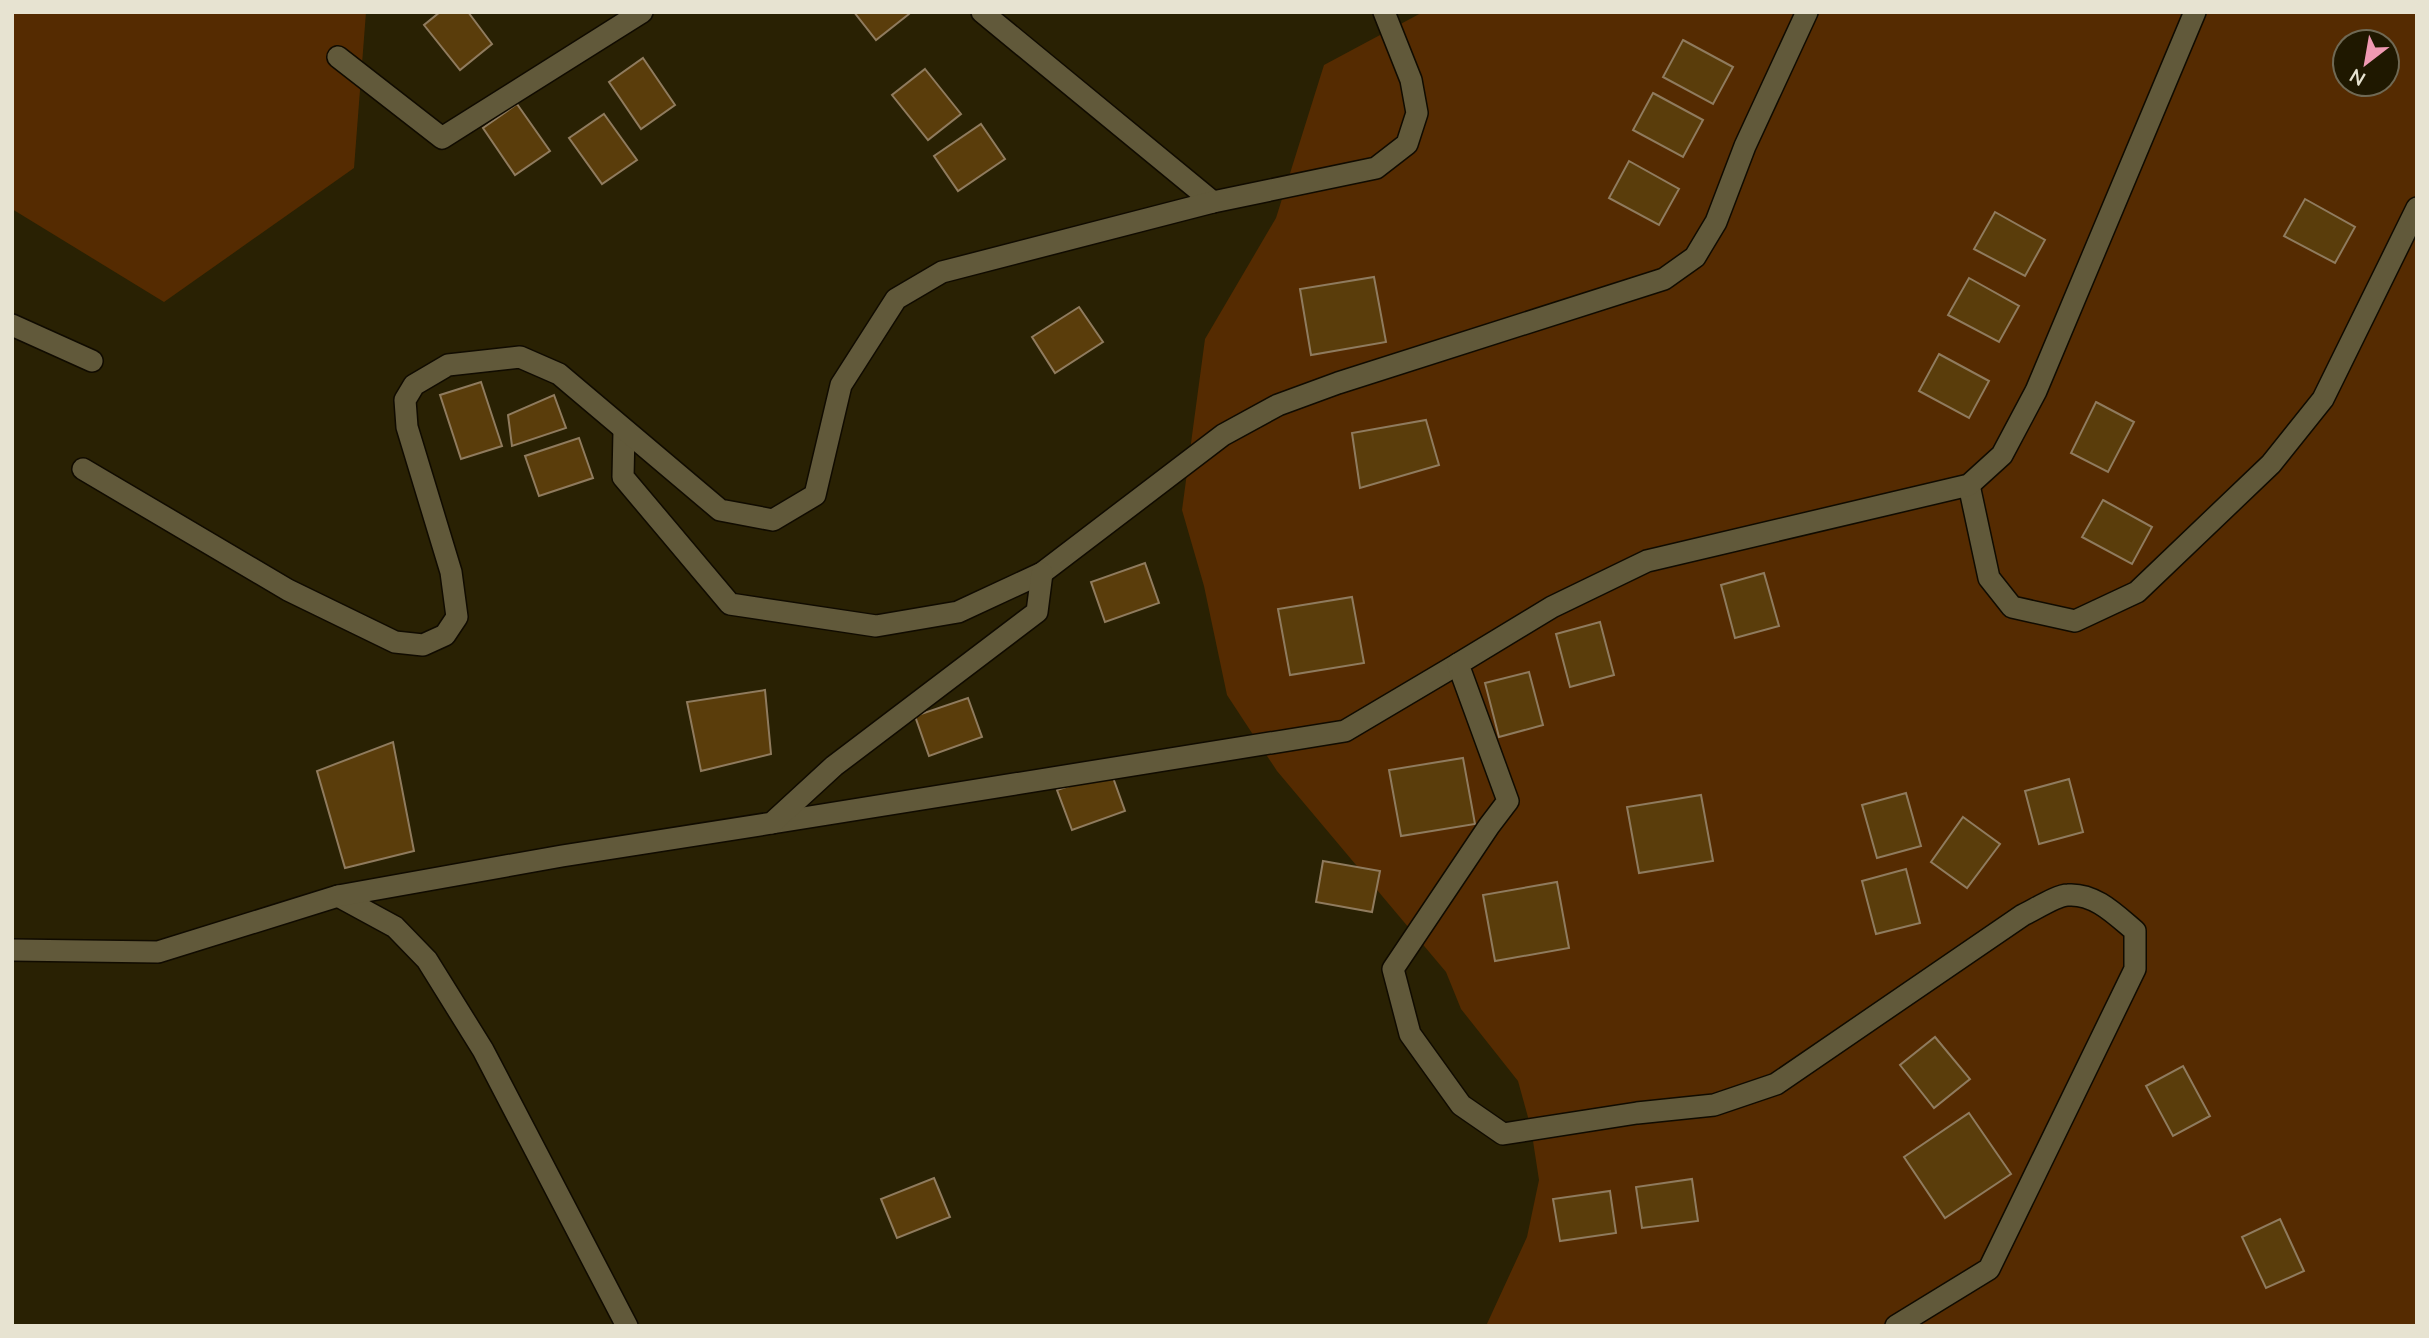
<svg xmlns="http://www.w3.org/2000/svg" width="2429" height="1338" viewBox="0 0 2429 1338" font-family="'Nunito Sans',sans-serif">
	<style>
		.green { fill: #552b01; fill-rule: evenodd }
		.building { fill: #5a3d0b; stroke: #8f7b5e; stroke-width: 2 }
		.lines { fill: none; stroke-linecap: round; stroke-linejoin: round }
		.minor-casing { stroke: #100b00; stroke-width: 24 }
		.minor { stroke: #61593a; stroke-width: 21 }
	</style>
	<rect width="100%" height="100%" fill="#292103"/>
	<g class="green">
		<path d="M12,12H366L354,168L164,302L12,209Z"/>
		<path d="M1423,12H2417V1326H1486L1527,1237L1539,1180L1531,1128L1518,1081L1461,1009L1446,972L1277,771L1227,695L1204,586L1182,510L1205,339L1276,218L1324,65ZM2345,42H2387V84H2345Z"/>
	</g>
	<g class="building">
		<path d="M440,12H468L492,44L460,70L424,25Z"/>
		<path d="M854,12H908L909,14L876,40Z"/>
		<path d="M1683,40L1733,67L1713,104L1663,77Z"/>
		<path d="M643,58L675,105L641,129L609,82Z"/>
		<path d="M925,69L961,114L928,140L892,95Z"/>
		<path d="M1653,93L1703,120L1683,157L1633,130Z"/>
		<path d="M517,104L550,151L515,175L483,128Z"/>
		<path d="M604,114L637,160L602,184L569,138Z"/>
		<path d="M981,124L1005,159L958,191L934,156Z"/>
		<path d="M1629,161L1679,189L1659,225L1609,198Z"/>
		<path d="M2305,199L2355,227L2335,263L2284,236Z"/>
		<path d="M1995,212L2045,240L2025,276L1974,249Z"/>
		<path d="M1374,277L1386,342L1311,355L1300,289Z"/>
		<path d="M1969,278L2019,306L1999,342L1948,315Z"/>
		<path d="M1079,307L1103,342L1055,373L1032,337Z"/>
		<path d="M1939,354L1989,381L1969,418L1919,391Z"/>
		<path d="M481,382L502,446L461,459L440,395Z"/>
		<path d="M554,395L566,428L512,446L508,415Z"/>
		<path d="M2096,402L2134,422L2108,472L2071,453Z"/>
		<path d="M1426,420L1439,465L1360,488L1352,433Z"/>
		<path d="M579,438L593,478L539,496L525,456Z"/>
		<path d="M2103,500L2152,527L2132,564L2082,537Z"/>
		<path d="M1145,563L1159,603L1105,622L1091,582Z"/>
		<path d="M1764,573L1779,626L1735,638L1721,585Z"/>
		<path d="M1352,597L1364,663L1290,675L1278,609Z"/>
		<path d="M1600,622L1614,675L1570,687L1556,634Z"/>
		<path d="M1529,672L1543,725L1499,737L1485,683Z"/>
		<path d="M765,690L771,754L701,771L687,702Z"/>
		<path d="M968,698L982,737L929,756L915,716Z"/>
		<path d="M393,742L414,851L345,868L317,771Z"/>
		<path d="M1463,758L1475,824L1401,836L1389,770Z"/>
		<path d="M1111,772L1125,811L1072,830L1057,790Z"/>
		<path d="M2069,779L2083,832L2039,844L2025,791Z"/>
		<path d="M1906,793L1921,846L1877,858L1862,805Z"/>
		<path d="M1701,795L1713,861L1639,873L1627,807Z"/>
		<path d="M1963,817L2000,844L1967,888L1931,862Z"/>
		<path d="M1323,861L1380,871L1372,912L1316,902Z"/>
		<path d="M1906,869L1920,923L1876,934L1862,881Z"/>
		<path d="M1557,882L1569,948L1495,961L1483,895Z"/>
		<path d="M1935,1037L1970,1079L1934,1108L1900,1065Z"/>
		<path d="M2183,1066L2210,1116L2173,1136L2146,1086Z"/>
		<path d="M1969,1113L2011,1174L1945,1218L1904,1157Z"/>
		<path d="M934,1178L950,1217L897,1238L881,1199Z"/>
		<path d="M1692,1179L1698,1221L1642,1228L1636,1187Z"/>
		<path d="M1610,1191L1616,1233L1560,1241L1553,1199Z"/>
		<path d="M2280,1219L2304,1271L2266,1288L2242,1237Z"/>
	</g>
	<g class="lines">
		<g class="minor-casing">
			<g id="minor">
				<path d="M982,12L1213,202"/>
				<path d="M338,57L442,138L642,12"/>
				<path d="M12,325L92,361"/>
				<path d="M624,431L623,477L730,604L876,626L958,612L1042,573L1223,435L1278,405L1338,383L1664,279L1695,257L1716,222L1745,146L1807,12"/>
				<path d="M83,469L288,590L395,642L423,645L445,635L457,617L451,572L407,427L405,400L414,385L448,365L520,357L559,374L720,510L773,520L815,495L841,385L896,299L942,272L1213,202L1376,168L1407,144L1417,113L1411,80L1384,12"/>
				<path d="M1969,485L1989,578L2012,607L2075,621L2137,592L2271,464L2323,399L2417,208"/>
				<path d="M772,823L1345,731L1458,664"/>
				<path d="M338,896L395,927L427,960L483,1050L627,1326"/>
				<path d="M12,950L158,952L338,896L562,856L772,823L834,766L1037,612L1042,573"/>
				<path d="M1896,1326L1989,1269L2135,969V931C2116,915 2095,893 2068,895C2057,895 2034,910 2023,915L1776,1084L1714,1105L1637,1113L1503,1134L1461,1105L1410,1034L1393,969L1489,826L1508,801L1458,664L1552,607L1647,561L1969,485L2002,455L2036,391L2195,12"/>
			</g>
		</g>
		<use href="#minor" class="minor"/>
	</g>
	<rect width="2429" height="1338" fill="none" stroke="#e7e3d1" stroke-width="28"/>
	<g transform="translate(2366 63) rotate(211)"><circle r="33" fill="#1f1800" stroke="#6f6954" stroke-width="2"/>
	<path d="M0-5L12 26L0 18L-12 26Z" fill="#f19ab3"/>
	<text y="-10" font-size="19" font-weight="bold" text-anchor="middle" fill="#e7e3d1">N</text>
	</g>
</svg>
